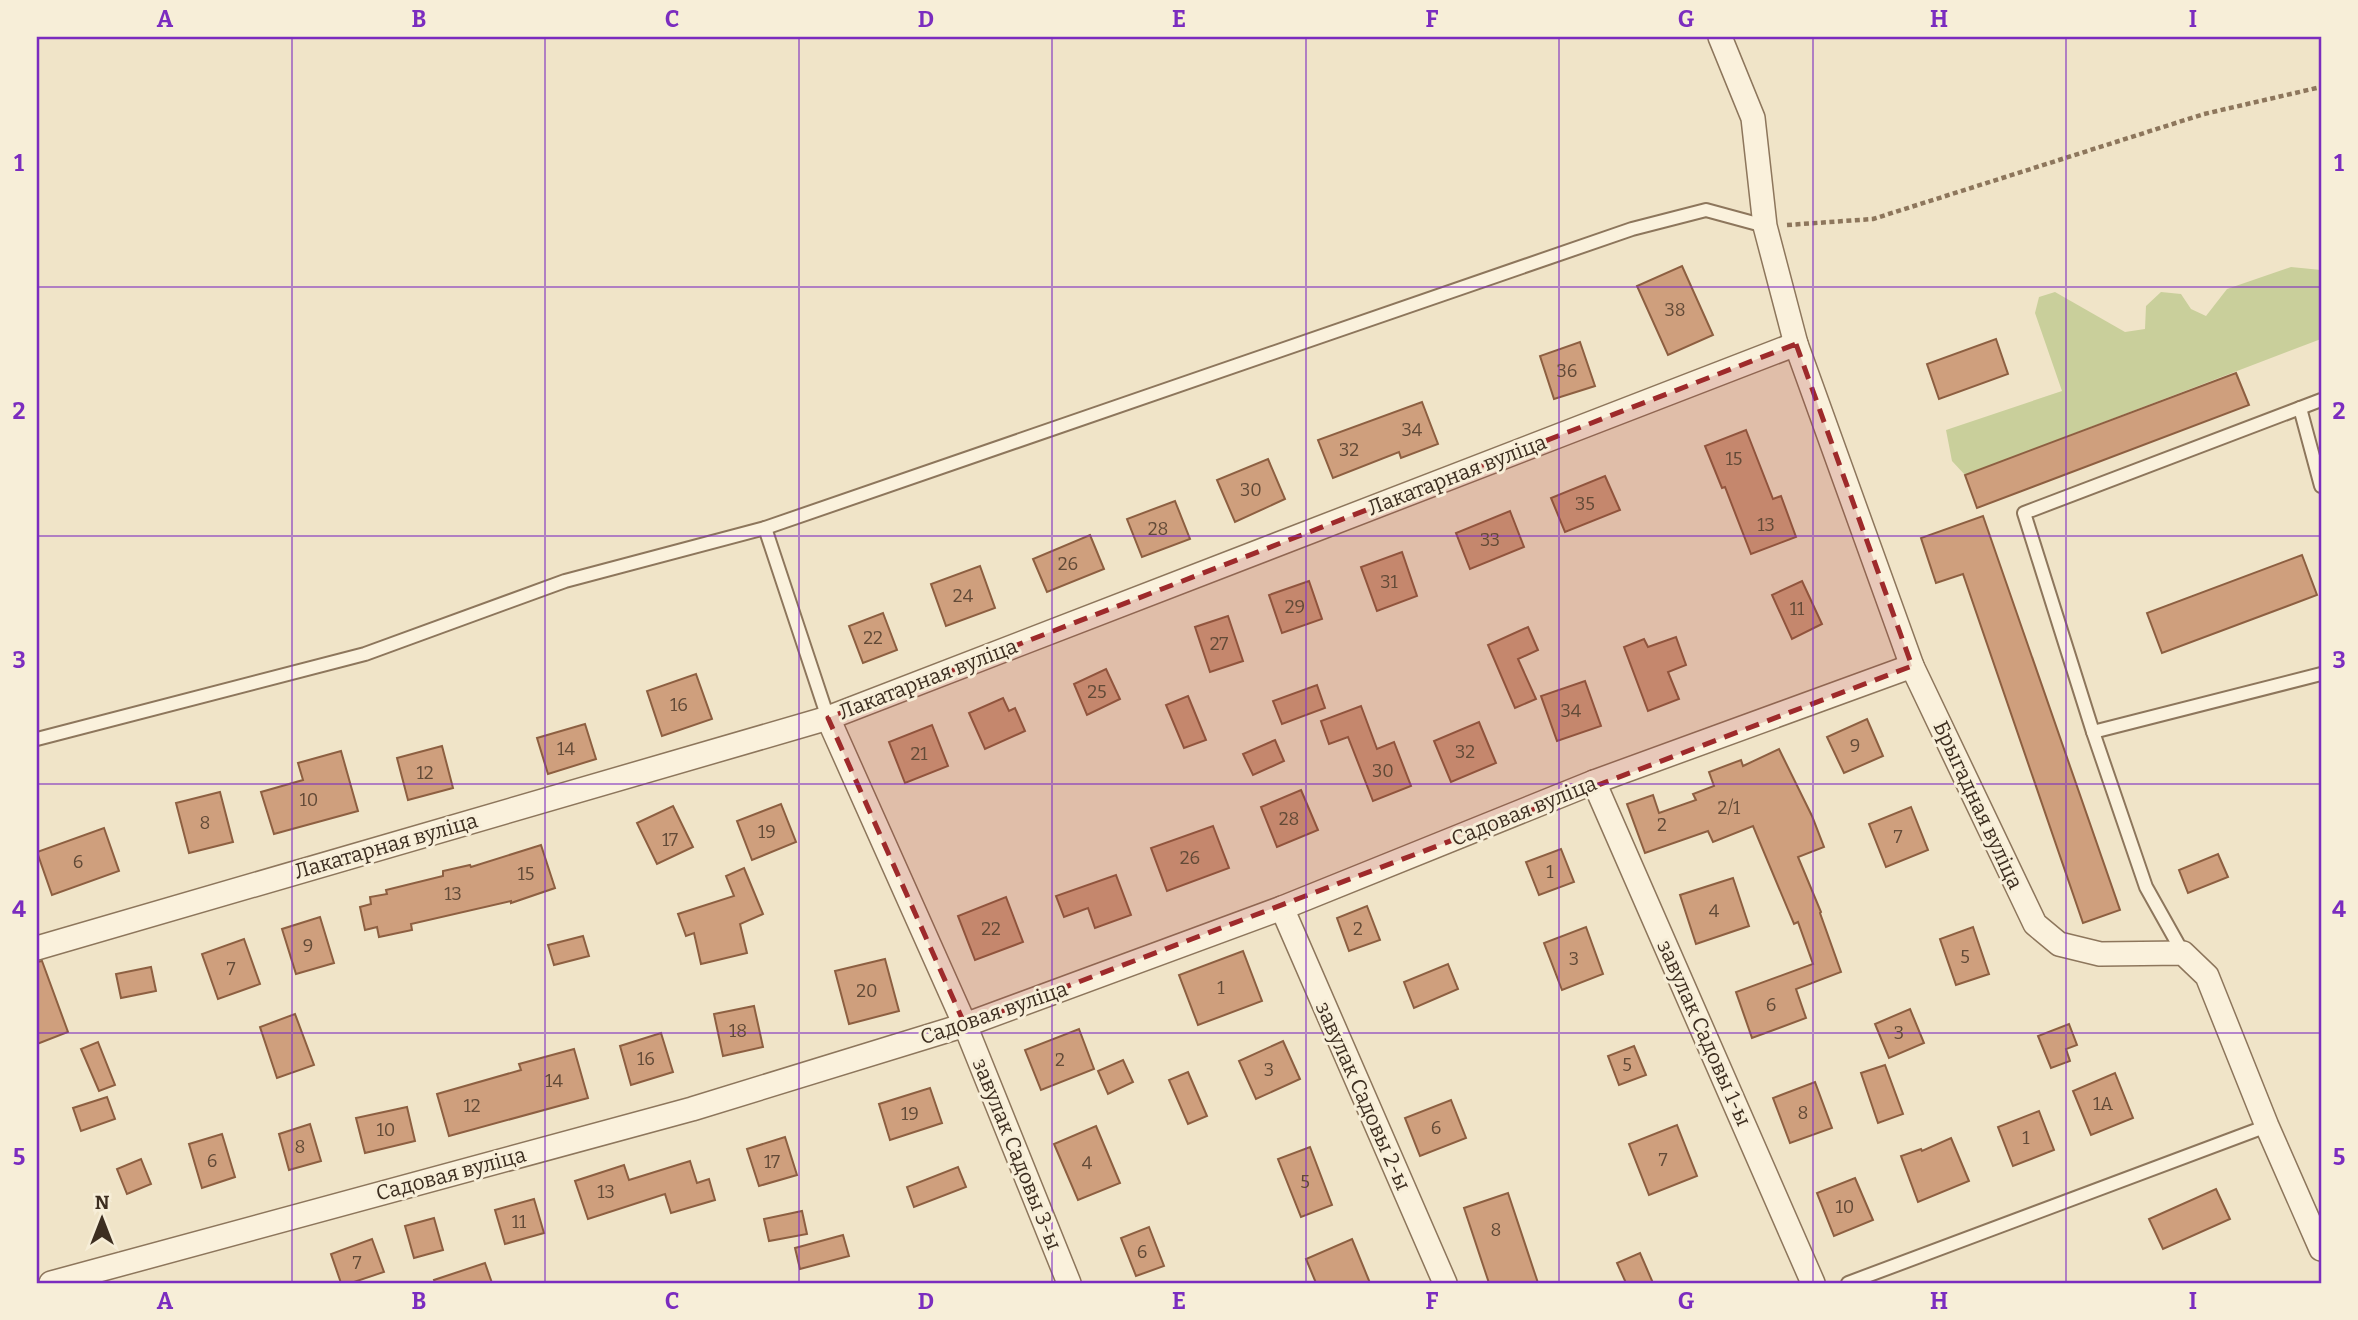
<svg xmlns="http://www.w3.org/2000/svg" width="2358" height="1320" viewBox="0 0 2358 1320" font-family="Bitter,serif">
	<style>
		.green { fill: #c9cf9b }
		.building { fill: #cf9f7d; stroke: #8d5f41; stroke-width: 2 }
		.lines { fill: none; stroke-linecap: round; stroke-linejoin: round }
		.service-casing { stroke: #8d765c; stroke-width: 16 }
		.minor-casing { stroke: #8d765c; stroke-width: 26 }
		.path { stroke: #8d765c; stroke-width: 4.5; stroke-dasharray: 5 3.5; stroke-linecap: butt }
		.service { stroke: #faf1dc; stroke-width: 12 }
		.minor { stroke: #faf1dc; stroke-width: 23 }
		.marked { fill: #9e2a2b; fill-opacity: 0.2; stroke: #9e2a2b; stroke-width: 5; stroke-dasharray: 14 9; stroke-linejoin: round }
		.grid { fill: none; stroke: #7b2cbf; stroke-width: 2; stroke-opacity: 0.55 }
		.labels { text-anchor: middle; stroke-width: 6; stroke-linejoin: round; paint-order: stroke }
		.number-label { font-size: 18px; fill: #624a37 }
		.street-label { font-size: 21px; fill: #3d2e20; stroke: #f7eed8 }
		.neatline { fill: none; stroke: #7b2cbf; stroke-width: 2.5 }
		.grid-label { font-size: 23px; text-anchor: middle; font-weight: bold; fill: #7b2cbf }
	</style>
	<rect width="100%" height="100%" fill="#f0e4c8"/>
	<path class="green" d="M2291,267L2321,270V339L1965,475L1952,461L1946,430L2062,391L2035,313L2039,297L2055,292L2125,332L2145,329L2146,306L2161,292L2181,294L2191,309L2206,316L2227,289Z"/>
	<g class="building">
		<path d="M1682,266L1713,335L1668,355L1637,286Z"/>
		<path d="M1996,339L2008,374L1939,399L1927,364Z"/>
		<path d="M1580,342L1595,386L1554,399L1540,356Z"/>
		<path d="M2236,373L2249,405L1977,508L1965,475Z"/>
		<path d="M1422,402L1438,444L1401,458L1399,452L1333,478L1318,440Z"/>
		<path d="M1746,430L1773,499L1781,496L1796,537L1751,554L1725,487L1722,488L1705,446Z"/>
		<path d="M1268,459L1285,499L1235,522L1217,480Z"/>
		<path d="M1605,476L1620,510L1565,532L1551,498Z"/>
		<path d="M1175,501L1190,539L1142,557L1127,519Z"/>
		<path d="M1510,511L1524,547L1470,569L1456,533Z"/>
		<path d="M1983,516L2120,910L2083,923L1963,574L1936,583L1921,538Z"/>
		<path d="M1090,535L1104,569L1047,592L1033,559Z"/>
		<path d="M1402,552L1417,596L1377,611L1361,567Z"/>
		<path d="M2302,555L2317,595L2162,653L2147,613Z"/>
		<path d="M980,566L995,608L946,626L931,584Z"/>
		<path d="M1309,581L1322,619L1282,633L1269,595Z"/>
		<path d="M1802,581L1822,624L1792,639L1772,595Z"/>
		<path d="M883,613L897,650L863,663L849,626Z"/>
		<path d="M1228,616L1243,661L1210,672L1195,627Z"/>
		<path d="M1528,627L1538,650L1518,659L1536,699L1515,708L1488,645Z"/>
		<path d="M1676,637L1686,665L1668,672L1679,699L1648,711L1624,647L1644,639L1648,647Z"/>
		<path d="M1106,669L1120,699L1087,715L1074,684Z"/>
		<path d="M696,674L712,719L662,736L647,691Z"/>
		<path d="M1585,681L1601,726L1557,741L1541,696Z"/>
		<path d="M1317,685L1325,708L1282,724L1273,701Z"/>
		<path d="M1188,696L1206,740L1184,748L1166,705Z"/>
		<path d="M1003,698L1009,711L1015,708L1025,731L985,749L969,713Z"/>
		<path d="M1361,706L1377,749L1394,742L1411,786L1373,801L1348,737L1329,744L1321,721Z"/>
		<path d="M1867,719L1883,756L1844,773L1827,737Z"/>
		<path d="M1479,722L1496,763L1451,782L1434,741Z"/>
		<path d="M585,724L596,759L548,774L537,738Z"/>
		<path d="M932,725L948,766L905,783L889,742Z"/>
		<path d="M1275,740L1284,761L1253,775L1243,754Z"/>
		<path d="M442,746L453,788L408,800L397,758Z"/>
		<path d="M1779,749L1812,816L1824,847L1798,857L1821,912L1820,913L1841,972L1796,989L1806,1018L1752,1038L1736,992L1813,964L1798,922L1794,924L1753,826L1713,842L1708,831L1645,853L1627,804L1653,795L1659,813L1696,800L1693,794L1714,786L1709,772L1741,760L1743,766Z"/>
		<path d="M341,751L358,811L274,834L261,792L303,780L298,763Z"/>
		<path d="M1301,790L1318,830L1277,847L1261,807Z"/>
		<path d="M220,792L233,842L189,853L176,803Z"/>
		<path d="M781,804L796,842L752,860L737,821Z"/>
		<path d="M673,806L693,847L657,864L637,823Z"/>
		<path d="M1911,807L1928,850L1886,867L1869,824Z"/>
		<path d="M1213,826L1229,868L1167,891L1151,848Z"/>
		<path d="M104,828L119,871L52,895L37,852Z"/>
		<path d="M541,845L555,888L511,903V901L411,924L412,930L379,937L377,927L365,930L360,907L371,904L370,897L387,894L386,890L443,876V871L470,865L471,867Z"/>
		<path d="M1561,849L1574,882L1539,895L1526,862Z"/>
		<path d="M2218,854L2228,877L2188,893L2179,870Z"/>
		<path d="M744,868L763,914L740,924L747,953L701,964L694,933L686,936L678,914L734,896L726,876Z"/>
		<path d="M1116,875L1131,915L1095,928L1088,908L1064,917L1056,896Z"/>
		<path d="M1733,878L1749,926L1696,944L1680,895Z"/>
		<path d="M1006,897L1023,942L975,960L958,916Z"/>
		<path d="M1367,906L1380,940L1349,951L1337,918Z"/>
		<path d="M320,917L334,963L296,974L282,929Z"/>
		<path d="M1586,927L1603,974L1562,990L1544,943Z"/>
		<path d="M1973,927L1989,974L1956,985L1940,939Z"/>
		<path d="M583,936L589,956L554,965L548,945Z"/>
		<path d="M244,939L260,984L218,999L202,954Z"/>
		<path d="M1243,951L1262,1001L1198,1025L1179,975Z"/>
		<path d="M885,959L899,1011L849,1024L835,971Z"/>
		<path d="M42,961L68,1032L37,1044V962Z"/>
		<path d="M1448,964L1458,989L1414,1008L1404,982Z"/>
		<path d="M151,967L156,991L121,998L116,974Z"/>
		<path d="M754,1006L763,1047L723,1056L714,1014Z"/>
		<path d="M1910,1009L1924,1043L1889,1058L1875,1024Z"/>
		<path d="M295,1014L314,1065L277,1078L260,1027Z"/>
		<path d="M2069,1024L2077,1045L2066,1049L2070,1061L2051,1068L2038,1036Z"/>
		<path d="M1079,1029L1094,1069L1041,1090L1025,1050Z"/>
		<path d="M661,1033L673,1072L631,1085L620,1046Z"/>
		<path d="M1283,1041L1300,1079L1256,1099L1239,1061Z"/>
		<path d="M98,1042L115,1085L99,1091L81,1049Z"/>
		<path d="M1634,1046L1646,1075L1619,1085L1608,1056Z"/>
		<path d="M574,1049L588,1098L449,1136L437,1094L521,1070L519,1064Z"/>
		<path d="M1123,1060L1133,1082L1108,1094L1098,1071Z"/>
		<path d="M1885,1065L1903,1114L1878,1123L1861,1073Z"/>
		<path d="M1188,1072L1207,1116L1188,1124L1169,1080Z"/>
		<path d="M2115,1073L2133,1118L2091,1135L2073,1091Z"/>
		<path d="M1815,1082L1832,1128L1790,1143L1773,1098Z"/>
		<path d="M930,1088L942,1123L890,1140L879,1104Z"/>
		<path d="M107,1097L115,1119L81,1131L73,1108Z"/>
		<path d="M1451,1100L1466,1138L1420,1156L1405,1118Z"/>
		<path d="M407,1107L415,1141L365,1153L356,1118Z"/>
		<path d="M2039,1111L2054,1150L2013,1166L1998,1127Z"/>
		<path d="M310,1124L321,1161L289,1170L279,1134Z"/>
		<path d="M1677,1125L1697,1176L1649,1195L1629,1144Z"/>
		<path d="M1096,1126L1120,1183L1078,1200L1054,1144Z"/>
		<path d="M222,1134L235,1177L202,1188L189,1144Z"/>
		<path d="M785,1137L797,1175L759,1186L747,1149Z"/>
		<path d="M1951,1138L1969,1181L1918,1202L1901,1156L1921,1149L1922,1151Z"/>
		<path d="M1310,1147L1332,1205L1301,1217L1278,1159Z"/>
		<path d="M141,1159L151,1184L127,1194L117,1169Z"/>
		<path d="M690,1161L697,1183L709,1179L715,1200L671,1213L665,1194L588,1219L575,1181L624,1165L629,1180Z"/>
		<path d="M958,1167L966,1187L914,1207L907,1187Z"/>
		<path d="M1855,1178L1873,1220L1834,1236L1817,1193Z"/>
		<path d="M2216,1189L2230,1219L2163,1249L2149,1219Z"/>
		<path d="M1508,1193L1538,1283H1489L1464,1208Z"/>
		<path d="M534,1199L544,1233L505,1244L495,1210Z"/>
		<path d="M802,1211L807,1234L769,1241L764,1219Z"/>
		<path d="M434,1218L443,1250L414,1258L405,1226Z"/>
		<path d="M1149,1227L1164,1266L1136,1276L1121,1238Z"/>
		<path d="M843,1235L849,1256L800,1269L795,1248Z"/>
		<path d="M372,1239L384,1272L351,1283H341L331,1254Z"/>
		<path d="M1352,1239L1370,1283H1316L1306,1259Z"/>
		<path d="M1640,1253L1653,1283H1626L1617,1263Z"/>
		<path d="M485,1263L492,1283H435L434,1280Z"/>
	</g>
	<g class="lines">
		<g class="service-casing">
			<g id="service">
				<path d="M2300,408L2321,486"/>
				<path d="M765,528L828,718"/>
				<path d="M2093,732L2321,674"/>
				<path d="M37,739L365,654L565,581L765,528L1632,229L1706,210L1765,226"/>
				<path d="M2183,953L2146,887L2093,732L2024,513L2321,400"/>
				<path d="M1848,1283L2267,1126"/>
			</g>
		</g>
		<g class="minor-casing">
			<g id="minor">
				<path d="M1720,37L1753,118L1765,226L1796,344L1912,666L2035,924L2059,944L2100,954L2183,953L2207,976L2267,1126L2321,1249"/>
				<path d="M828,718L965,1025L1069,1283"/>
				<path d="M1594,782L1813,1283"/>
				<path d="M1282,908L1445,1283"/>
				<path d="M37,948L828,718L1796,344"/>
				<path d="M51,1283L692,1109L965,1025L1282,908L1594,782L1912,666"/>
			</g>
		</g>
		<path class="path" d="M1787,225L1873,219L2204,114L2321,87"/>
		<use href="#service" class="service"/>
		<use href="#minor" class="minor"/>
	</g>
	<path class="marked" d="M1796,344L1912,666L965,1025L828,718Z"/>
	<path class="grid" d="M292,37V1283M545,37V1283M799,37V1283M1052,37V1283M1306,37V1283M1559,37V1283M1813,37V1283M2066,37V1283M37,287H2321M37,536H2321M37,784H2321M37,1033H2321"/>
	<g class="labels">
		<g class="number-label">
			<text x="1675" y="316">38</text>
			<text x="1567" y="377">36</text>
			<text x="1412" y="436">34</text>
			<text x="1349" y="456">32</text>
			<text x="1734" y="465">15</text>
			<text x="1251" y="496">30</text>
			<text x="1585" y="510">35</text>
			<text x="1766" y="531">13</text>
			<text x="1158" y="535">28</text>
			<text x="1490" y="546">33</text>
			<text x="1068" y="570">26</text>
			<text x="1389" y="588">31</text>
			<text x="963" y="602">24</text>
			<text x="1295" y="613">29</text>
			<text x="1797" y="615">11</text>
			<text x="873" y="644">22</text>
			<text x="1219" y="650">27</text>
			<text x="1097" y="698">25</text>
			<text x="679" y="711">16</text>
			<text x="1571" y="717">34</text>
			<text x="1855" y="752">9</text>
			<text x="566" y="755">14</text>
			<text x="1465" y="758">32</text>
			<text x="919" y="760">21</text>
			<text x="1383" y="777">30</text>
			<text x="425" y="779">12</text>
			<text x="309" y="806">10</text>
			<text x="1729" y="814">2/1</text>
			<text x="1289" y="825">28</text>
			<text x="205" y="829">8</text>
			<text x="1662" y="831">2</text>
			<text x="767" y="838">19</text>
			<text x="1898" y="843">7</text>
			<text x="670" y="846">17</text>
			<text x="1190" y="864">26</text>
			<text x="78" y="868">6</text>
			<text x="1550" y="878">1</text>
			<text x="526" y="880">15</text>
			<text x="453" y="900">13</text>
			<text x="1714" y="917">4</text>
			<text x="991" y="935">22</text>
			<text x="1358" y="935">2</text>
			<text x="308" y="952">9</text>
			<text x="1965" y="963">5</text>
			<text x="1574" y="965">3</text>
			<text x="231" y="975">7</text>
			<text x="1221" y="994">1</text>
			<text x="867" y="997">20</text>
			<text x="1771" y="1011">6</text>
			<text x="738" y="1037">18</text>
			<text x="1899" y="1039">3</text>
			<text x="646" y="1065">16</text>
			<text x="1060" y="1066">2</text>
			<text x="1627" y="1071">5</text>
			<text x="1269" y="1076">3</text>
			<text x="554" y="1087">14</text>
			<text x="2103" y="1110">1A</text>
			<text x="472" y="1112">12</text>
			<text x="1803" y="1119">8</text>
			<text x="910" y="1120">19</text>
			<text x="1436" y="1134">6</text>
			<text x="386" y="1136">10</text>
			<text x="2026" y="1144">1</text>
			<text x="300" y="1153">8</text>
			<text x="1663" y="1166">7</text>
			<text x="212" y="1167">6</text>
			<text x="772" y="1168">17</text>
			<text x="1087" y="1169">4</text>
			<text x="1305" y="1188">5</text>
			<text x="606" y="1198">13</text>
			<text x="1845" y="1213">10</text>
			<text x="519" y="1228">11</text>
			<text x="1496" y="1236">8</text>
			<text x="1142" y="1258">6</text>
			<text x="357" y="1269">7</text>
		</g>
		<g class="street-label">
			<text transform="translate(1457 475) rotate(-21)" y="7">Лакатарная вуліца</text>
			<text transform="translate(928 679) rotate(-21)" y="7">Лакатарная вуліца</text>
			<text transform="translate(1978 805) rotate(65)" y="7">Брыгадная вуліца</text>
			<text transform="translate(1524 811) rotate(-22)" y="7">Садовая вуліца</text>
			<text transform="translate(386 846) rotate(-16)" y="7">Лакатарная вуліца</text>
			<text transform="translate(994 1013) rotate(-19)" y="7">Садовая вуліца</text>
			<text transform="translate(1704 1033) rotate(66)" y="7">завулак Садовы 1-ы</text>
			<text transform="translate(1363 1096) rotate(66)" y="7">завулак Садовы 2-ы</text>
			<text transform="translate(1017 1154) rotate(68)" y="7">завулак Садовы 3-ы</text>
			<text transform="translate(451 1174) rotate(-15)" y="7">Садовая вуліца</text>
		</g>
	</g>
	<rect width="2358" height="1320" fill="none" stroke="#f7eed8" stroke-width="77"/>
	<g transform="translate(102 1219)" stroke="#f7eed8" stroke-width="5" paint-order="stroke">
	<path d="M0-5L12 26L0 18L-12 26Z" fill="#3d2e20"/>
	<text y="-10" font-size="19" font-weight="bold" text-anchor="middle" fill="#3d2e20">N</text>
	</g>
	<rect x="38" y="38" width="2282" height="1244" class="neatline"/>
	<g class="grid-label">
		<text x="165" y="27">A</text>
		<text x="419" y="27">B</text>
		<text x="672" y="27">C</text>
		<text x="926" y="27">D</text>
		<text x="1179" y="27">E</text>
		<text x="1432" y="27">F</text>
		<text x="1686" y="27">G</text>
		<text x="1939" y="27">H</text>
		<text x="2193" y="27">I</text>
		<text x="19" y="171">1</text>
		<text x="2339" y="171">1</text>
		<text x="19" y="419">2</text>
		<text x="2339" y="419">2</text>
		<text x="19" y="668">3</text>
		<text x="2339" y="668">3</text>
		<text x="19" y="917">4</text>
		<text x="2339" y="917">4</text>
		<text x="19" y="1165">5</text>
		<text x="2339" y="1165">5</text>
		<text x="165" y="1309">A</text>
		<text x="419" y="1309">B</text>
		<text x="672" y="1309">C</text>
		<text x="926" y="1309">D</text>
		<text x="1179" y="1309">E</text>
		<text x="1432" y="1309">F</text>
		<text x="1686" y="1309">G</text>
		<text x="1939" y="1309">H</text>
		<text x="2193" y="1309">I</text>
	</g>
</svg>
